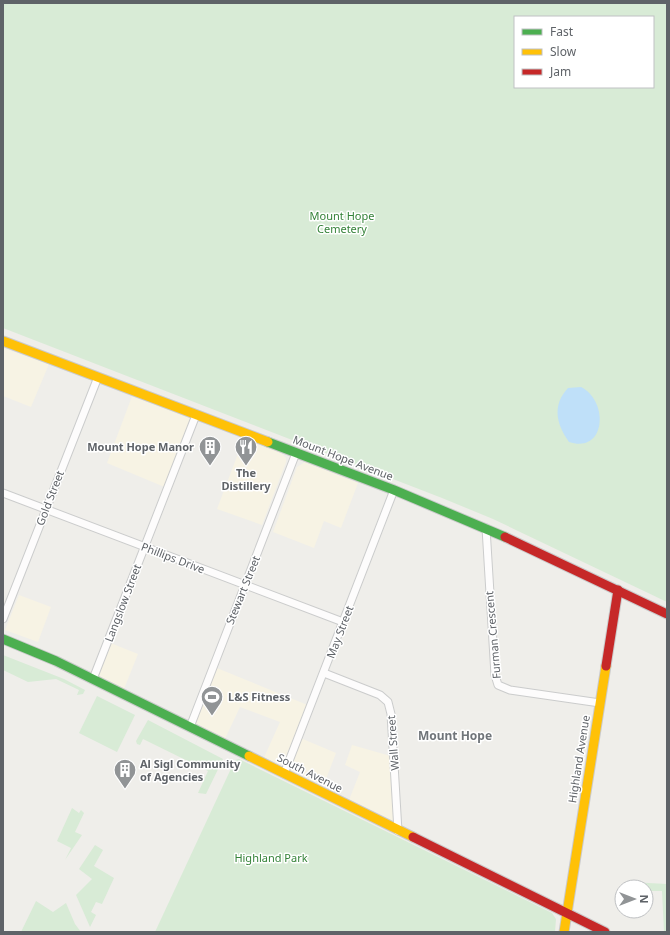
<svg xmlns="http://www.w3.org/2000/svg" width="670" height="935" viewBox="0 0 670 935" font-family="'Noto Sans',sans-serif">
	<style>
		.commercial { fill: #f7f3e4 }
		.green { fill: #d8ebd6; fill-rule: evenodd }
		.water { fill: #bfe0f9 }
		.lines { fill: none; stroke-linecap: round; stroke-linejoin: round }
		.street-casing { stroke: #cbcccc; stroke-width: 9 }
		.fast-casing { stroke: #cacacb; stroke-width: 11 }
		.slow-casing { stroke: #cacacb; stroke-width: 11 }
		.jam-casing { stroke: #cacacb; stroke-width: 11 }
		.street { stroke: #fdfcfc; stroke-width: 7 }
		.fast { stroke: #4caf50; stroke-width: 9 }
		.slow { stroke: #ffc107; stroke-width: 9 }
		.jam { stroke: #c62828; stroke-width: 9 }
		.labels { text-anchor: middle; stroke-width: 3; stroke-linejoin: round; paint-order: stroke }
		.park-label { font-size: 11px; fill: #348238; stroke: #fff }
		.poi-label { font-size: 11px; font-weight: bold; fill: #5f6368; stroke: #fff; text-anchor: start }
		.street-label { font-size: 11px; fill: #5f6368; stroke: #fff }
		.neighbourhood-label { font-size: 12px; font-weight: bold; fill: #70757a; stroke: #fff }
	</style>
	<rect width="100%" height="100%" fill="#efeeea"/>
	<g class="commercial">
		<path d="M3,348L49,364L31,407L3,396Z"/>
		<path d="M134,391L196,415L167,488L107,463Z"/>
		<path d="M244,438L280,452L286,458V462L262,525L217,509Z"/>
		<path d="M305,462L358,483L341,528L324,521L314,548L273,532L297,467Z"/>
		<path d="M19,595L51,607L38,642L5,630Z"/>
		<path d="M108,642L138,654L122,694L93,679Z"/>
		<path d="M212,666L310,706L298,737L336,753L321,792L262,762L280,722L240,707L223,743L190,727Z"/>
		<path d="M352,745L394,757L398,831L347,805L360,772L345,765Z"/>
	</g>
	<g class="green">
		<path d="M3,3H667V602L493,519L442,498L3,328ZM515,17H653V87H515Z"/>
		<path d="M3,655L64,679L85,690L83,694L77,695L79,690L56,679L28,682L3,670Z"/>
		<path d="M97,696L135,715L117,752L79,733Z"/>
		<path d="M148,720L223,759L206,794L198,793L208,771L143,739L140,745L137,744L136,741Z"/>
		<path d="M239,759L552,913L556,919L555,932H155L235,760Z"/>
		<path d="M72,808L79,813L81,810L84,813L75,832L82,835L65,860L71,848L57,841Z"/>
		<path d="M95,845L103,850L94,866L114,878L102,904L96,902L91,912L96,915L90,927L76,895L92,879L79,869Z"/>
		<path d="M630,882L667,884V932H664L662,891H646V887H630Z"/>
		<path d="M36,901L53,912L66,903L75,924L81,932H21Z"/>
	</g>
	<path class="water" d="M581,387C609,401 606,454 569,442C556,424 552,405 568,388Z"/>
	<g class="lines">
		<g class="street-casing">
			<g id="street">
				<path d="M3,493L343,622"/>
				<path d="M486,528L495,675L498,685L510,690L600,703"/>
				<path d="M3,619L98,377"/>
				<path d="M324,673L380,695L388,702L391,714L398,831"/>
				<path d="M93,679L196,415"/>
				<path d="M190,727L296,453"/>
				<path d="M284,774L394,490"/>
			</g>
		</g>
		<g class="fast-casing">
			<g id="fast">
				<path d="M268,442L394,490L505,537"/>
				<path d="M3,639L56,661L249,756"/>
			</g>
		</g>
		<g class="slow-casing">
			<g id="slow">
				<path d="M3,341L268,442"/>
				<path d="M249,756L413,837"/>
				<path d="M564,932L606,666"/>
			</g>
		</g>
		<g class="jam-casing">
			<g id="jam">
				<path d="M505,537L667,614"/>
				<path d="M606,666L618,590"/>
				<path d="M413,837L605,932"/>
			</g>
		</g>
		<use href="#street" class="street"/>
		<use href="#fast" class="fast"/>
		<use href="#slow" class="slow"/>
		<use href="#jam" class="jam"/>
	</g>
	<defs>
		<g id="building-pin" transform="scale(1.15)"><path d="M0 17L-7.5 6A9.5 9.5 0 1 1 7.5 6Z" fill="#919496" stroke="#fff"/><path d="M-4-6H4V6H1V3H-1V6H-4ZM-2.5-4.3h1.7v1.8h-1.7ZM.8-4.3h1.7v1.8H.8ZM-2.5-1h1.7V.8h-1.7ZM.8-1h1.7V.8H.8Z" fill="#fff"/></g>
		<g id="restaurant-pin" transform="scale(1.15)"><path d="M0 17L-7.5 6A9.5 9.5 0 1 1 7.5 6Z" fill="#919496" stroke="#fff"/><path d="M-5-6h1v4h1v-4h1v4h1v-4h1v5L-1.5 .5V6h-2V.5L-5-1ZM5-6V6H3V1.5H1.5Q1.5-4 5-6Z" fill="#fff"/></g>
		<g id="stadium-pin" transform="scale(1.15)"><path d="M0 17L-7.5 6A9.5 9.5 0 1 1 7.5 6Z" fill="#919496" stroke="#fff"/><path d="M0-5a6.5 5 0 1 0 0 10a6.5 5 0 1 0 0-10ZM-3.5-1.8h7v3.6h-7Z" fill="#fff"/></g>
	</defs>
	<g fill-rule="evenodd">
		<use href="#building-pin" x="210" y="447"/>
		<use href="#restaurant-pin" x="246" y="447"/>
		<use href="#stadium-pin" x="212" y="697"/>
		<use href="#building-pin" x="125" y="770"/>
	</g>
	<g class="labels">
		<g class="park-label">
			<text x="342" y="220">Mount Hope<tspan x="342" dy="13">Cemetery</tspan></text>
			<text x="271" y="862">Highland Park</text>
		</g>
		<g class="poi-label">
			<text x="194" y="451" text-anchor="end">Mount Hope Manor</text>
			<text x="246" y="477" text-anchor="middle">The<tspan x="246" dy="13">Distillery</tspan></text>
			<text x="228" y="701">L&amp;S Fitness</text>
			<text x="140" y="768">Al Sigl Community<tspan x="140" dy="13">of Agencies</tspan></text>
		</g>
		<g class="street-label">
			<text transform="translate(343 458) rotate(21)" y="4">Mount Hope Avenue</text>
			<text transform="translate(50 498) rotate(-69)" y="4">Gold Street</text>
			<text transform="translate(173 558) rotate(21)" y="4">Phillips Drive</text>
			<text transform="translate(243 590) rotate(-68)" y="4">Stewart Street</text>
			<text transform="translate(123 603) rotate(-69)" y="4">Langslow Street</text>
			<text transform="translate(340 632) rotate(-69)" y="4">May Street</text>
			<text transform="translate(493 635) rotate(-95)" y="4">Furman Crescent</text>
			<text transform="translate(393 743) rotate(-94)" y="4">Wall Street</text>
			<text transform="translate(579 759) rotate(-81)" y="4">Highland Avenue</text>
			<text transform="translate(310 773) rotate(27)" y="4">South Avenue</text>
		</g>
		<g class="neighbourhood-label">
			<text x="455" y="740">Mount Hope</text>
		</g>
	</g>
	<rect width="670" height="935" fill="none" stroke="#5f6368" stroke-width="8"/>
	<rect x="514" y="16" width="140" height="72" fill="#ffffff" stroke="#bfc1c3"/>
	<rect x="522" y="29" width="20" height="6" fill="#4caf50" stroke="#bfc1c3"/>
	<text x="550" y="36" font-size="12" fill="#5f6368">Fast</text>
	<rect x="522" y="49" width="20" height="6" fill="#ffc107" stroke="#bfc1c3"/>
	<text x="550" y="56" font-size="12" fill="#5f6368">Slow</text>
	<rect x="522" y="69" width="20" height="6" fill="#c62828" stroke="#bfc1c3"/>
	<text x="550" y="76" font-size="12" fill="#5f6368">Jam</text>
	<g transform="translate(634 899) rotate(90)"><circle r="19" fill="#ffffff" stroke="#bfc1c3"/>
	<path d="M0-3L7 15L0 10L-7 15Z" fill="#919496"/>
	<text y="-6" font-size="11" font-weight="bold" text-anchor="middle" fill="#5f6368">N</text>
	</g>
</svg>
